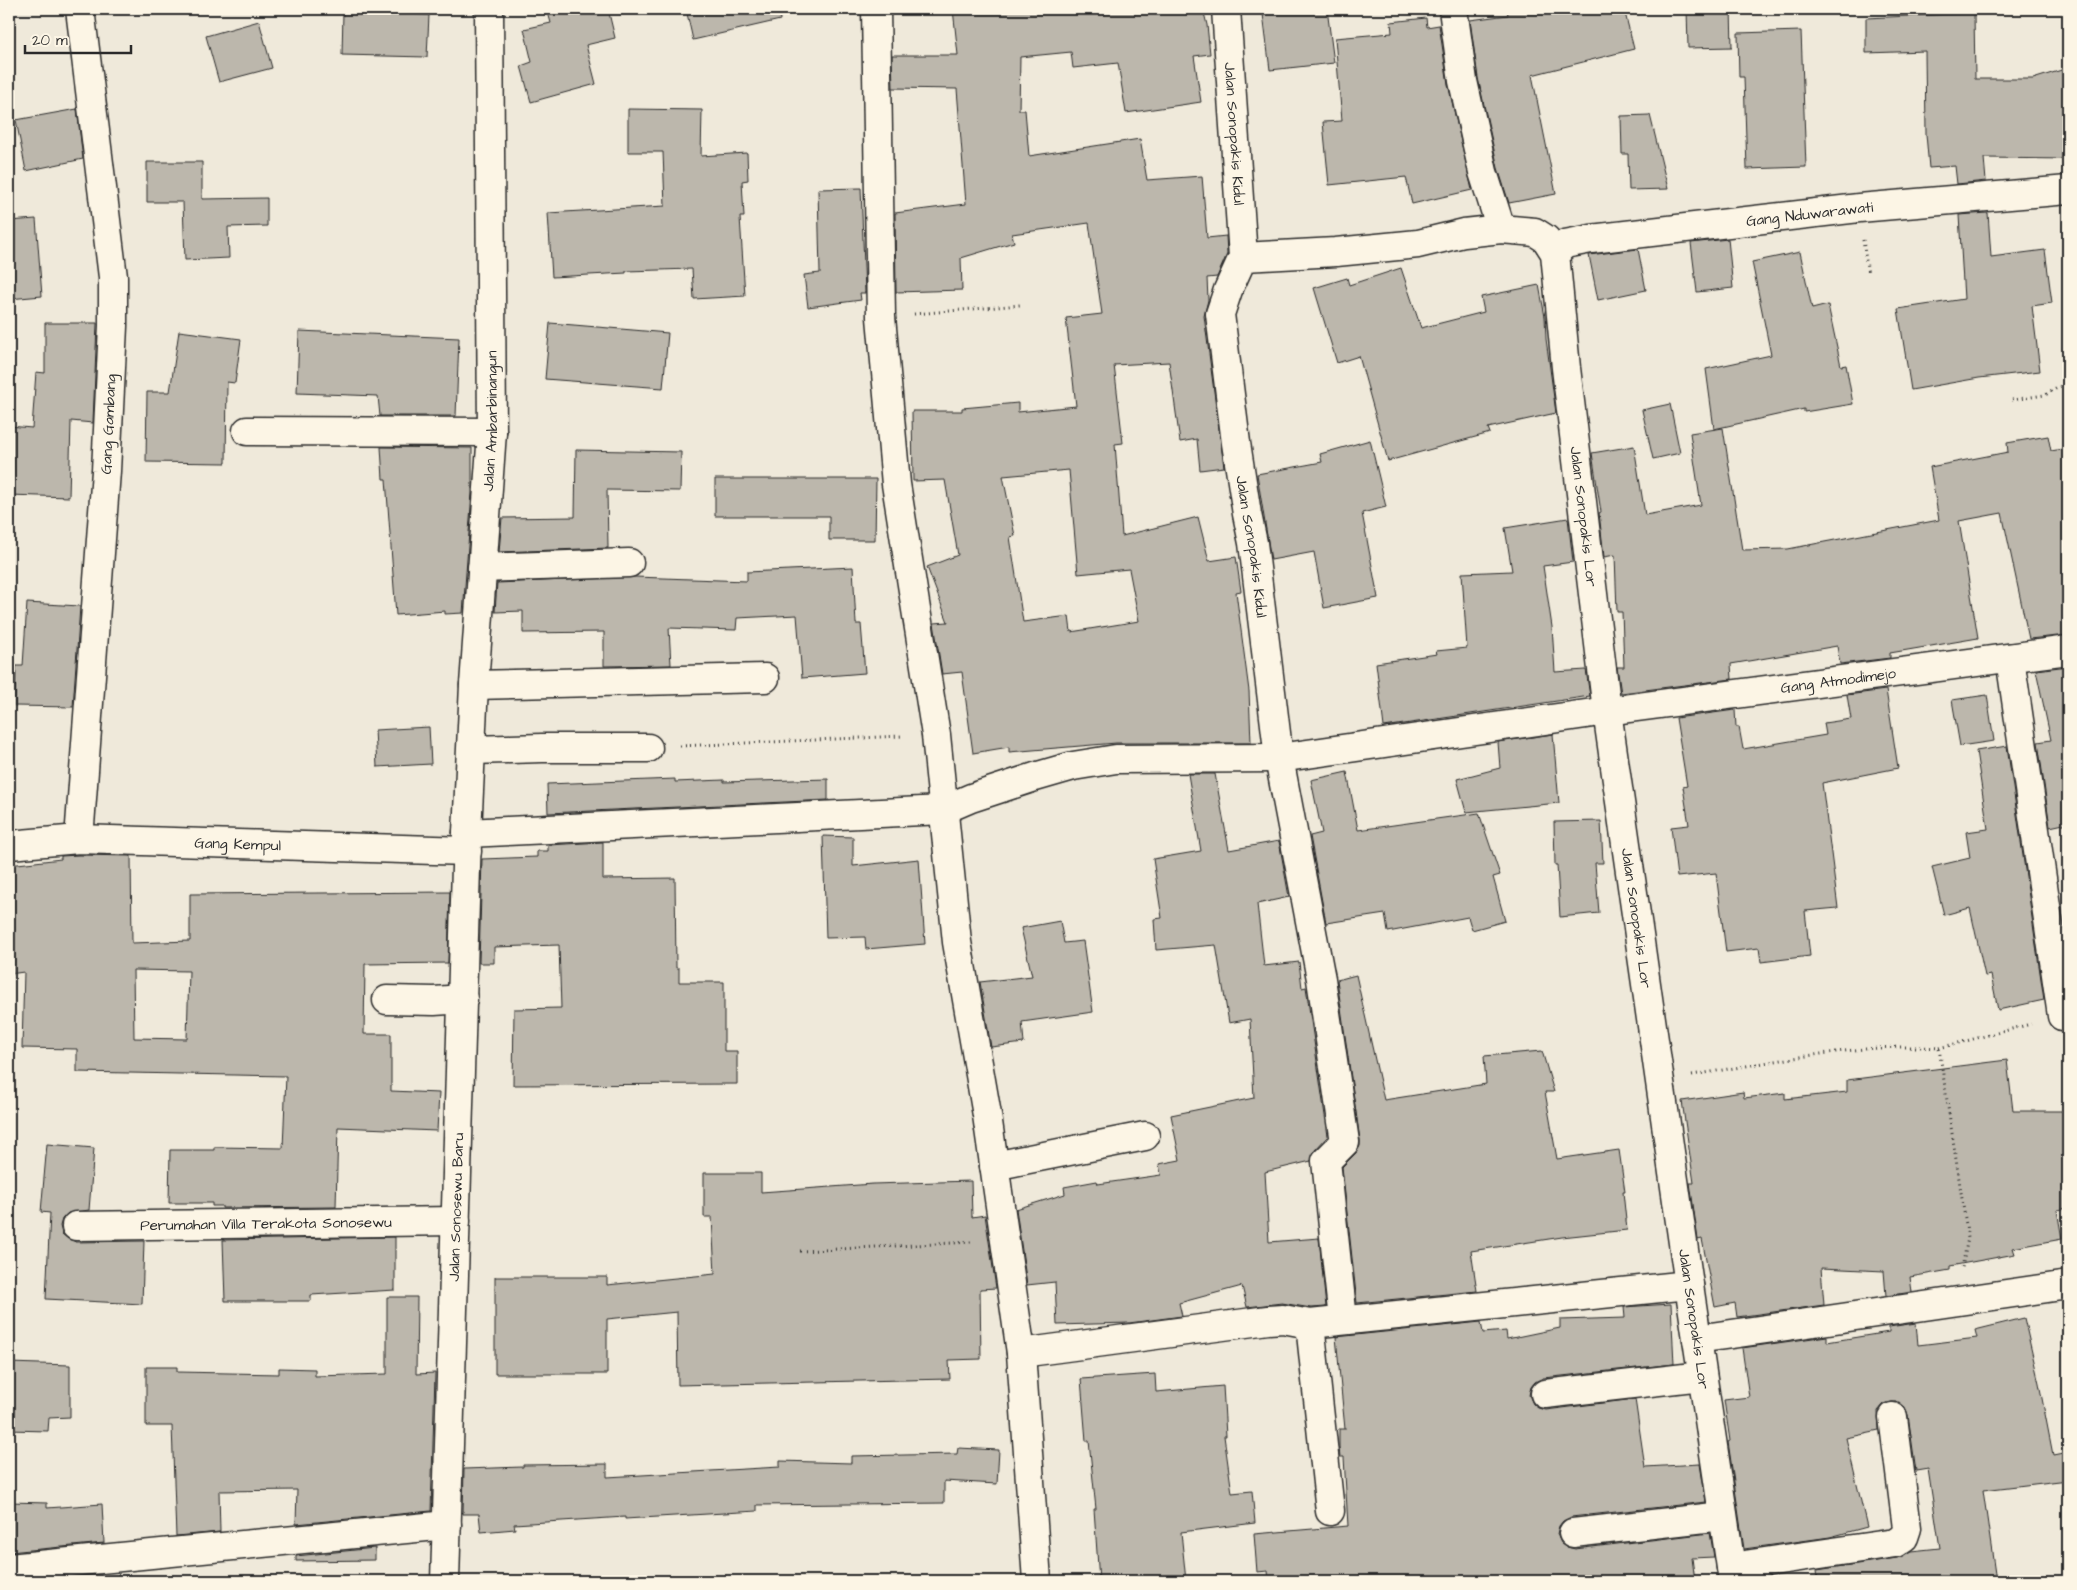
<svg xmlns="http://www.w3.org/2000/svg" width="2077" height="1590" viewBox="0 0 2077 1590" font-family="'Architects Daughter',sans-serif">
	<style>
		.building { fill: #bcb7ac; stroke: #2b2b2b; fill-rule: evenodd }
		.lines { fill: none; stroke-linecap: round; stroke-linejoin: round }
		.minor-casing { stroke: #2b2b2b; stroke-width: 31 }
		.major-casing { stroke: #2b2b2b; stroke-width: 31 }
		.path { stroke: #2b2b2b; stroke-width: 3; stroke-dasharray: 1 4; stroke-linecap: butt }
		.minor { stroke: #fcf5e5; stroke-width: 28 }
		.major { stroke: #fcf5e5; stroke-width: 28 }
		.labels { text-anchor: middle; stroke-width: 5; stroke-linejoin: round; paint-order: stroke }
		.street-label { font-size: 15px; fill: #2b2b2b; stroke: #fcf5e5 }
	</style>
	<rect width="100%" height="100%" fill="#efe9da"/>
	<filter id="ink" filterUnits="userSpaceOnUse"><feTurbulence type="fractalNoise" baseFrequency=".02" numOctaves="2"/><feDisplacementMap in="SourceGraphic" scale="10" xChannelSelector="R" yChannelSelector="G"/><feConvolveMatrix kernelMatrix="1 2 1 2 8 2 1 2 1" color-interpolation-filters="sRGB"/></filter>
	<g filter="url(#ink)">
		<g class="building">
			<path d="M547,9H608L615,38L586,45L596,84L531,102L521,66L532,62L524,29L551,23Z"/>
			<path d="M686,9H779L780,20L693,40Z"/>
			<path d="M953,9H1203L1207,25L1210,54L1194,56L1201,102L1126,113L1118,63L1073,68L1071,52L1020,57L1019,110H1025L1029,156L1140,139L1147,180L1202,176L1207,238L1226,236L1227,254L1217,277L1207,278L1208,300L1204,316L1224,467L1200,470L1197,439L1180,442L1169,362L1114,365L1123,443L1115,444L1122,536L1198,517L1209,561L1236,557L1241,591L1236,592L1249,691L1251,743H1116L1009,752V747L973,753L962,672L942,674L934,623L948,622L927,567L958,555L945,480L913,481L912,411H962V408L1018,403V412L1076,406L1066,318L1102,314L1089,223L1012,234L1014,242L961,258L962,290L896,292L895,213L966,204L957,89L893,88L892,55H958ZM1069,470L1078,574L1129,569L1139,621L1071,632L1069,616L1023,622L1010,537L1015,536L1003,476Z"/>
			<path d="M1304,9H1327L1334,63L1270,70L1263,14Z"/>
			<path d="M1507,9H1624L1634,49L1532,75L1556,194L1509,203L1498,168L1478,78L1470,20L1508,15Z"/>
			<path d="M1687,9H1731L1732,47L1688,48Z"/>
			<path d="M343,12L429,15L427,57L342,55Z"/>
			<path d="M1974,13L1975,79H2033L2068,68V159L1984,158L1986,181L1957,184L1955,166L1929,168L1926,134L1925,51L1866,53V18Z"/>
			<path d="M1426,18L1427,27L1439,25L1448,84L1472,190L1412,204L1406,177L1329,185L1323,122L1342,121L1335,38L1392,33L1391,22Z"/>
			<path d="M259,21L272,68L219,82L206,36Z"/>
			<path d="M1801,31L1806,167L1747,169L1744,77H1739L1738,33Z"/>
			<path d="M77,109L83,159L26,171L16,120Z"/>
			<path d="M628,109L702,110L701,156L747,153L748,180L742,181L744,217H740L745,296L694,299L692,269L626,271V273L552,277L548,213L665,206L663,152H628Z"/>
			<path d="M1650,115L1668,189L1629,190L1628,154H1622L1621,116Z"/>
			<path d="M147,162H202V199L267,198V226L228,227L229,258L185,260L183,202H147Z"/>
			<path d="M861,188L865,293H860L861,300L808,307L804,275L820,273L818,189Z"/>
			<path d="M1988,213L1991,257L2045,250L2052,303L2032,306L2040,371L1979,378L1911,390L1898,309L1964,299L1959,215Z"/>
			<path d="M36,219L42,296L9,299V221Z"/>
			<path d="M1728,239L1733,288L1697,292L1691,243Z"/>
			<path d="M1638,249L1646,290L1598,300L1589,255Z"/>
			<path d="M1800,252L1812,309L1828,305L1841,366L1846,365L1853,404L1804,412V409L1714,429L1706,369L1771,355L1752,262Z"/>
			<path d="M1401,268L1421,328L1484,312L1481,297L1539,285L1545,317L1546,339L1556,413L1488,428L1490,433L1388,461L1359,356L1337,363L1314,288L1347,278L1349,285Z"/>
			<path d="M45,323H97L93,423L71,421L69,497L9,495V426L32,428L36,372L45,373Z"/>
			<path d="M550,323L668,333L663,388L545,379Z"/>
			<path d="M179,331L241,339L235,383L227,382L226,463L146,462L147,392H170Z"/>
			<path d="M299,331L459,338L456,416H380L378,396L297,393Z"/>
			<path d="M1670,404L1680,453L1653,459L1642,410Z"/>
			<path d="M1723,428L1742,550L1788,549L1939,520L1930,467L2008,452L2007,443L2048,436L2051,451L2068,448V615L2063,616L2067,635L2029,639L2002,513L1959,521L1978,638L1890,653V658L1840,664L1837,646L1731,664L1732,679L1621,693L1617,667H1624L1622,612H1617L1615,555L1604,557L1599,513L1601,512L1592,453L1634,446L1645,515L1701,505L1690,433Z"/>
			<path d="M1370,440L1386,507L1362,513L1378,598L1324,608L1314,552L1271,560L1257,474L1322,462L1320,454Z"/>
			<path d="M381,447L472,448V492L463,613L445,614V611L396,615L386,479H383Z"/>
			<path d="M576,450L681,452L680,491L607,490L608,548L499,552L502,518L575,517Z"/>
			<path d="M715,479H876L875,540H829V516H715Z"/>
			<path d="M1568,518L1573,562L1543,566L1552,627L1555,672L1586,670L1590,696L1384,727L1376,663L1437,654L1436,651L1467,648L1462,573L1512,571L1505,528Z"/>
			<path d="M853,567L856,624H861L865,673L802,678L797,615L737,618L736,630L669,628L671,665L604,666V632L523,633V611L495,612L497,583L635,577L747,581V572Z"/>
			<path d="M27,603L80,606L73,707L15,706L16,666H23Z"/>
			<path d="M2068,666V823L2050,827L2038,742L2051,740L2036,670Z"/>
			<path d="M1886,690L1898,768L1822,783L1838,908L1805,911L1810,956L1761,962L1759,948L1726,952L1716,873L1677,877L1671,827L1689,825L1683,787L1687,786L1676,718L1735,710L1736,727H1739L1743,749L1826,735L1824,723L1851,719L1847,695Z"/>
			<path d="M1987,695L1994,741L1960,746L1952,700Z"/>
			<path d="M429,727L431,764L377,767L375,730Z"/>
			<path d="M1553,734L1559,803L1466,812L1457,779L1500,768L1498,742Z"/>
			<path d="M2007,746L2044,1000L1998,1010L1991,975L1985,976L1970,908L1944,915L1932,867L1970,858L1966,832L1988,829L1976,751Z"/>
			<path d="M1347,772L1358,830L1479,813L1500,875L1493,877L1505,921L1472,930L1468,917L1388,932L1385,914L1326,923L1310,836L1322,833L1311,780Z"/>
			<path d="M1188,774H1215L1229,850L1279,841L1289,897L1257,904L1264,966L1299,962L1302,988L1306,987L1328,1136L1315,1150L1311,1161L1265,1172L1269,1242L1319,1238L1326,1307L1311,1308L1282,1303L1247,1307L1242,1286L1179,1303L1182,1316L1129,1323L1057,1325L1055,1282L1027,1285L1016,1209L1065,1194L1064,1187L1097,1181L1098,1184L1161,1175L1159,1164L1180,1160L1171,1115L1254,1098L1250,1019L1229,1023L1216,945L1156,950L1154,919L1162,918L1153,859L1201,851Z"/>
			<path d="M675,779V782L724,780V782L828,779V800L548,813L547,784Z"/>
			<path d="M1601,821L1603,863H1595L1599,913L1560,917L1557,865H1555L1554,822Z"/>
			<path d="M823,836L853,837V866L919,859L925,944L866,949L865,937L826,938Z"/>
			<path d="M603,842V879L675,878L676,968H679V982H724V1051H737V1084L513,1085L514,1009L561,1008L559,945L494,947V963H479L482,859L537,857V851H548V845Z"/>
			<path d="M79,855L131,856L132,943L190,941V894L450,892L448,963L365,964L364,1034H391V1091L439,1093L437,1131L338,1127L336,1207L222,1208V1206H212V1203H169L170,1150H214V1147L283,1148L286,1076L77,1072V1049L22,1048L24,972L9,974V865L61,859V856ZM133,970L189,971L187,1039L134,1038Z"/>
			<path d="M1060,921L1064,943L1083,941L1093,1012L1022,1022L1024,1043L991,1047L980,982L1032,976L1021,928Z"/>
			<path d="M1356,975L1384,1100L1486,1084L1484,1056L1542,1051L1554,1092H1545L1557,1159L1619,1150L1625,1192H1623L1627,1230L1562,1237L1471,1251L1477,1291L1357,1303L1342,1167L1356,1153L1360,1146V1140L1337,980Z"/>
			<path d="M2007,1060L2013,1111H2068V1208L2057,1210L2062,1239L2013,1248L2015,1254L1950,1266V1270L1910,1277L1912,1292L1886,1296L1884,1271L1821,1268L1824,1305L1737,1317L1735,1303L1715,1307L1702,1239L1698,1240L1690,1183H1694L1682,1101L1743,1092L1744,1098L1785,1093V1099L1847,1092V1080Z"/>
			<path d="M47,1144L94,1148L89,1210L68,1213L62,1219L60,1226L62,1234L68,1239L76,1242L144,1241L142,1304L46,1299L50,1213L41,1212Z"/>
			<path d="M704,1173H761V1192L873,1184L971,1181L972,1217L985,1215L996,1288L980,1289L981,1359L949,1360L950,1379L678,1385L677,1312L607,1319V1374H495V1277H607V1285L715,1274L712,1217H704Z"/>
			<path d="M395,1237V1290L311,1295V1301H225L223,1240Z"/>
			<path d="M387,1297H417L416,1374L435,1373L431,1511L296,1524L297,1490L219,1491L220,1532L176,1536L172,1426H146V1367H177V1372L279,1374V1368L315,1369V1376L387,1374Z"/>
			<path d="M1671,1304L1674,1364L1543,1378L1535,1382L1531,1387L1529,1395L1533,1404L1538,1408L1546,1410L1635,1399L1645,1467L1700,1464L1706,1502L1571,1517L1563,1521L1559,1526L1557,1534L1561,1543L1567,1547L1575,1549L1710,1533L1714,1557L1692,1558L1695,1581H1269L1268,1571L1257,1572L1254,1534L1348,1526L1344,1457H1340L1339,1447V1429H1345L1336,1337L1481,1322L1483,1333L1506,1331L1507,1339L1560,1328V1320L1625,1318L1624,1307Z"/>
			<path d="M2024,1318L2039,1383L2053,1455L2068,1452V1480L1983,1490L1996,1581H1818L1817,1570L1897,1558L1911,1551L1940,1548L1928,1469L1916,1471L1908,1415L1905,1407L1899,1402H1892L1884,1404L1878,1411L1879,1431L1846,1438L1867,1527L1830,1537L1744,1549L1728,1442L1730,1441L1724,1400L1749,1397L1742,1348L1827,1336V1342L1889,1332V1327L1916,1323L1918,1345L1977,1338L1975,1330Z"/>
			<path d="M9,1363L70,1365V1417L49,1418L48,1431L9,1430Z"/>
			<path d="M1155,1374L1156,1392L1223,1386L1226,1436H1224L1232,1493L1252,1491L1255,1523L1181,1532L1186,1581H1099L1094,1509H1096L1089,1441H1086L1081,1379Z"/>
			<path d="M958,1448L999,1450L997,1484L944,1481V1503L757,1505V1511L625,1519V1517L514,1524L515,1529L481,1532L479,1514H463L464,1469L523,1467V1465L607,1464V1477L780,1467V1461L851,1463V1456L957,1454Z"/>
			<path d="M9,1502L47,1503V1508L102,1504L104,1543L9,1552Z"/>
			<path d="M375,1548V1560L296,1561V1556Z"/>
		</g>
		<g class="lines">
			<g class="minor-casing">
				<g id="minor">
					<path d="M876,9L881,317L896,484L936,735L957,942L987,1115L1021,1353L1037,1581"/>
					<path id="s1" d="M1226,9L1243,257L1228,290L1220,314L1236,443L1247,514L1253,543L1279,758L1321,979L1345,1142L1326,1161L1343,1320"/>
					<path d="M1453,9L1463,81L1483,172L1501,229"/>
					<path id="s2" d="M1555,253L1565,244L1591,239L1859,208L2068,190"/>
					<path id="s3" d="M1243,257L1336,252L1418,244L1464,233L1501,229L1535,232L1546,239L1555,253L1566,368L1607,711L1689,1285L1733,1581"/>
					<path d="M247,431L492,432"/>
					<path d="M482,568L629,563"/>
					<path d="M2010,658L2062,1016"/>
					<path d="M474,685L765,678"/>
					<path d="M472,750L542,748H648"/>
					<path id="s4" d="M467,833L943,810L971,798L1035,777L1073,766L1116,759L1279,758L1607,711L2068,650"/>
					<path id="s5" d="M79,839L106,471L113,326V277L80,9"/>
					<path id="s6" d="M9,845L79,839L467,851"/>
					<path d="M387,1000L434,1001L463,999"/>
					<path d="M994,1166L1145,1136"/>
					<path id="s7" d="M76,1226L456,1221"/>
					<path d="M1310,1324L1330,1511"/>
					<path d="M1697,1339L2068,1285"/>
					<path d="M1021,1353L1268,1320L1283,1319L1310,1324L1689,1285"/>
					<path d="M1545,1394L1702,1376"/>
					<path d="M1573,1533L1723,1516"/>
					<path d="M1731,1567L1895,1543L1904,1537L1907,1528L1893,1417"/>
					<path d="M9,1568L447,1525"/>
				</g>
			</g>
			<g class="major-casing">
				<g id="major">
					<path id="s8" d="M445,1581L467,833L474,685L492,432L489,9"/>
				</g>
			</g>
			<g class="path">
				<path d="M1863,240L1868,274"/>
				<path d="M914,314L1020,305"/>
				<path d="M2012,400L2045,395L2066,383L2068,301"/>
				<path d="M680,746L903,736"/>
				<path d="M1939,1048L2031,1024"/>
				<path d="M1692,1075C1770,1063 1861,1042 1939,1048L1968,1238L1962,1268"/>
				<path d="M800,1251L972,1242"/>
			</g>
			<use href="#minor" class="minor"/>
			<use href="#major" class="major"/>
		</g>
	</g>
	<g class="labels">
		<g class="street-label">
			<text dy="5" stroke="none"><textPath href="#s1" startOffset="125">Jalan Sonopakis Kidul</textPath></text>
			<text dy="5" stroke="none"><textPath href="#s2" startOffset="260">Gang Nduwarawati</textPath></text>
			<text dy="5" stroke="none"><textPath href="#s8" startOffset="1161">Jalan Ambarbinangun</textPath></text>
			<text dy="5" stroke="none"><textPath href="#s5" startOffset="416">Gang Gambang</textPath></text>
			<text dy="5" stroke="none"><textPath href="#s3" startOffset="589">Jalan Sonopakis Lor</textPath></text>
			<text dy="5" stroke="none"><textPath href="#s1" startOffset="545">Jalan Sonopakis Kidul</textPath></text>
			<text dy="5" stroke="none"><textPath href="#s4" startOffset="1385">Gang Atmodimejo</textPath></text>
			<text dy="5" stroke="none"><textPath href="#s6" startOffset="229">Gang Kempul</textPath></text>
			<text dy="5" stroke="none"><textPath href="#s3" startOffset="994">Jalan Sonopakis Lor</textPath></text>
			<text dy="5" stroke="none"><textPath href="#s8" startOffset="374">Jalan Sonosewu Baru</textPath></text>
			<text dy="5" stroke="none"><textPath href="#s7" startOffset="190">Perumahan Villa Terakota Sonosewu</textPath></text>
			<text dy="5" stroke="none"><textPath href="#s3" startOffset="1399">Jalan Sonopakis Lor</textPath></text>
		</g>
	</g>
	<rect width="2077" height="1590" fill="none" stroke="#fcf5e5" stroke-width="30"/>
	<rect x="15" y="15" width="2047" height="1560" fill="none" stroke="#2b2b2b" stroke-width="2" filter="url(#ink)"/>
	<path d="M25 45v8h106v-8" fill="none" stroke="#2b2b2b" stroke-width="2.5"/>
	<text x="32" y="45" font-size="15" fill="#2b2b2b" stroke="#fcf5e5" stroke-width="4" paint-order="stroke">20 m</text>
</svg>
